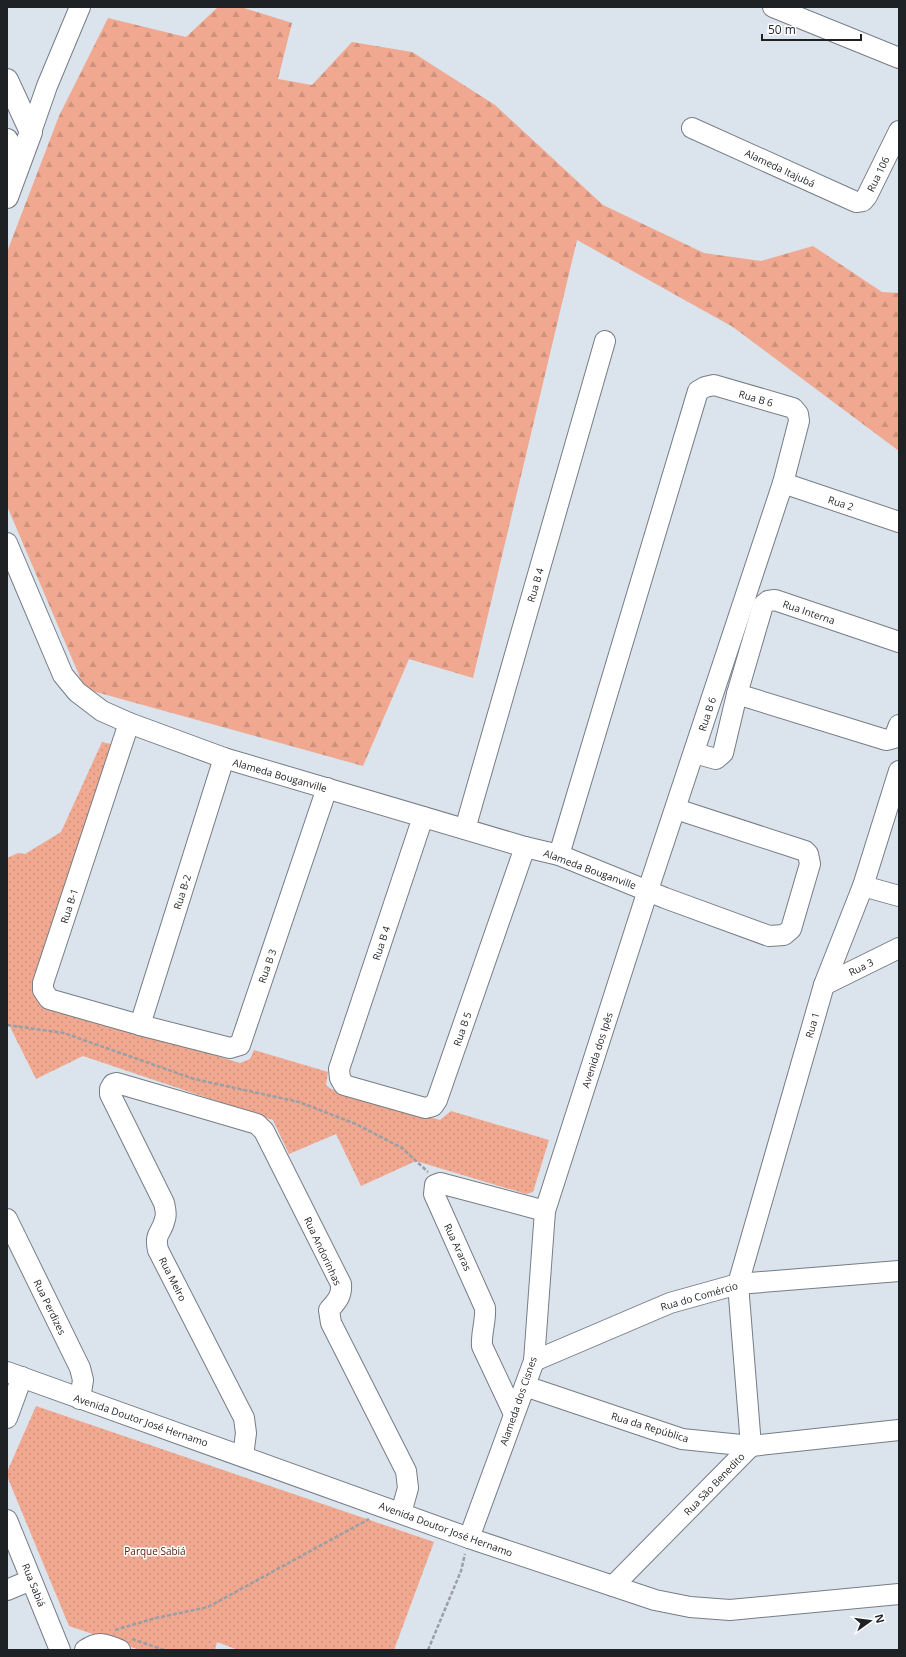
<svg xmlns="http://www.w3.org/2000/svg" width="906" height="1657" viewBox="0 0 906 1657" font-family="'Open Sans',sans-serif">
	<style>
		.grass { fill: url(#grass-dots) }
		.forest { fill: url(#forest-firs) }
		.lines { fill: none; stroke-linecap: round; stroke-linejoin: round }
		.minor-casing { stroke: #767d86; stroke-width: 22 }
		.major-casing { stroke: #767d86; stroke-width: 24 }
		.path { stroke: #989fa6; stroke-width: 2.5; stroke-dasharray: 4 2; stroke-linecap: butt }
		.minor { stroke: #fff; stroke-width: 20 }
		.major { stroke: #fff; stroke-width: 22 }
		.labels { text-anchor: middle; stroke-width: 3; stroke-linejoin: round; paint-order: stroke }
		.street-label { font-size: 10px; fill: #1f2225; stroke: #fff }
		.park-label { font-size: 10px; fill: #5b2007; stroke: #fff }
	</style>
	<defs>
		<pattern id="grass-dots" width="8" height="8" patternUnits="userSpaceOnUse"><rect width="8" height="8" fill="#f0a990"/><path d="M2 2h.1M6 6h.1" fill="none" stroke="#cd917c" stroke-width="1.8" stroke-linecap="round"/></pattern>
		<pattern id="forest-firs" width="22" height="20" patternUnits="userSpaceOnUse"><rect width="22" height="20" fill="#f0a990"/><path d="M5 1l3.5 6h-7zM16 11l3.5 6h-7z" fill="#cd917c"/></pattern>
	</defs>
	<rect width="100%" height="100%" fill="#dbe3ec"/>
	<g class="grass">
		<path d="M102,742L111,744L35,996L38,1002L240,1063L250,1059L254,1050L328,1072L326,1085L331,1089L440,1120L451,1111L549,1140L533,1192L526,1194L416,1161L361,1186L336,1134L289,1154L273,1120L83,1056L36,1079L9,1025L7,1026V858L18,853L25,854L61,832Z"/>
		<path d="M36,1406L434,1542L394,1650H238L217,1642L215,1650H140L69,1626L7,1476V1472Z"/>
	</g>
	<path class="forest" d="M218,7H241L292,23L278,79L312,85L352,42L412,52L495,105L603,205L704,253L761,261L813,246L882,292L899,293V451L733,327L577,240L473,678L409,659L363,766L85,689L7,506V252L59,116L108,18L186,37Z"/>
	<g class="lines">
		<g class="minor-casing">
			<g id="minor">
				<path d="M773,7L899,58"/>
				<path d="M692,128L856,202L863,201L867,196L899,131"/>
				<path d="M31,132L47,86L80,7"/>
				<path d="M783,483L899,522"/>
				<path d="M7,543L63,675L77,692L102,711L129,723L224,758L525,847L559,855L665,898L769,936L784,935L791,929L810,864L808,854L805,851L676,809"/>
				<path d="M737,694L886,740L894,738L899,725"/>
				<path d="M129,723L43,983V990L49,999L140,1025L230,1048L240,1045L327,788"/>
				<path d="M694,753L716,759L723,753L737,694L763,605L768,601L775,600L899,642"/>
				<path d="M423,817L339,1069L340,1078L344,1085L425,1108L433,1106L437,1100L525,847"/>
				<path d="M465,829L605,341"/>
				<path d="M863,886L899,896"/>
				<path d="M824,985L899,948"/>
				<path d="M140,1025L224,758"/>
				<path d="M7,1219L80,1368L83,1380L80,1399"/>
				<path d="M534,1361L670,1303L738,1284L899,1271"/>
				<path d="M7,1372L469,1538L655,1600L690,1607L730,1610L899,1594"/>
				<path d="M525,1386L682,1439L751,1446L899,1430"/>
				<path d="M514,1414L482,1346C481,1333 486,1321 485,1308L434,1194L435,1185L440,1183L545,1211"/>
				<path d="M7,1418L22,1377"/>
				<path d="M243,1456L246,1433L244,1418L158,1250C154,1232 162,1234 165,1219C167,1214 165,1208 164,1203L110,1094V1089L113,1084L117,1083L257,1124L264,1131L341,1284C342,1296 337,1301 329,1310L331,1323L406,1471L408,1488L401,1513"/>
				<path d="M7,1520L60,1650"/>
				<path d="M469,1538L534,1361L545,1211L648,890L783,483L799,421L798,414L793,408L714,385L705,387L698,391L559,855"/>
				<path d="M613,1586L751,1446L738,1284L824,985L863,886L899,771"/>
				<path d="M7,1590L31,1580"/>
				<path d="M85,1650C99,1640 105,1644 120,1650"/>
			</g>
		</g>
		<g class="major-casing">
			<g id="major">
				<path d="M7,80L31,132L7,197"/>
				<path d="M7,140L17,167"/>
			</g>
		</g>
		<g class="path">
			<path d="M7,1025L64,1033L194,1079L299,1102L356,1124L402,1148L428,1172"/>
			<path d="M115,1630L156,1618L208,1607L369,1519"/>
			<path d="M132,1639L164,1650"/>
			<path d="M428,1650L461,1571L465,1554"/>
		</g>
		<use href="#minor" class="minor"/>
		<use href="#major" class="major"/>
	</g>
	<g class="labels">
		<g class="street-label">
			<text transform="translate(780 168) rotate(25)" y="4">Alameda Itajubá</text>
			<text transform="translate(878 174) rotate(-64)" y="4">Rua 106</text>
			<text transform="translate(756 398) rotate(16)" y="4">Rua B 6</text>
			<text transform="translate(841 503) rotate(18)" y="4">Rua 2</text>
			<text transform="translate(535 585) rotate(-74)" y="4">Rua B 4</text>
			<text transform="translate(809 612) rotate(19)" y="4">Rua Interna</text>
			<text transform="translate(707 714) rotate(-72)" y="4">Rua B 6</text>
			<text transform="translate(280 775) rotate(16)" y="4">Alameda Bouganville</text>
			<text transform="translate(590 869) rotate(20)" y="4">Alameda Bouganville</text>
			<text transform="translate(182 892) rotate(-72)" y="4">Rua B-2</text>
			<text transform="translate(69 906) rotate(-72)" y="4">Rua B-1</text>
			<text transform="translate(381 943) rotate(-72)" y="4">Rua B 4</text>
			<text transform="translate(267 966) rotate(-71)" y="4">Rua B 3</text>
			<text transform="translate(861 967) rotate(-26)" y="4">Rua 3</text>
			<text transform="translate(812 1025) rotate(-74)" y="4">Rua 1</text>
			<text transform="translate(462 1029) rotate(-71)" y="4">Rua B 5</text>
			<text transform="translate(597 1050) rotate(-72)" y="4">Avenida dos Ipês</text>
			<text transform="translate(458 1247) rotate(65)" y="4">Rua Araras</text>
			<text transform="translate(323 1251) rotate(65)" y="4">Rua Andorinhas</text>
			<text transform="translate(173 1279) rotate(63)" y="4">Rua Melro</text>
			<text transform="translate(699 1296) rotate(-16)" y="4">Rua do Comércio</text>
			<text transform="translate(50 1307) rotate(64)" y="4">Rua Perdizes</text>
			<text transform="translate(518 1401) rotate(-71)" y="4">Alameda dos Cisnes</text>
			<text transform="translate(141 1420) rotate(19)" y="4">Avenida Doutor José Hernamo</text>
			<text transform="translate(650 1427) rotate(17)" y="4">Rua da República</text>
			<text transform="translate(714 1484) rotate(-46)" y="4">Rua São Benedito</text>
			<text transform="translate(446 1529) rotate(20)" y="4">Avenida Doutor José Hernamo</text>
			<text transform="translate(34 1585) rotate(68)" y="4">Rua Sabiá</text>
		</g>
		<g class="park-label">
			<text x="155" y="1555">Parque Sabiá</text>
		</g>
	</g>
	<rect width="906" height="1657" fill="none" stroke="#1f2225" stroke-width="16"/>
	<g transform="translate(870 1621) rotate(76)" stroke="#ffffff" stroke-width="3" paint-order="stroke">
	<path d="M0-3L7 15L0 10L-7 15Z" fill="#1f2225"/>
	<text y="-6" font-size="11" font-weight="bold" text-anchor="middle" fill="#1f2225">N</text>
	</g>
	<path d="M762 34v6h99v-6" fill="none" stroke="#1f2225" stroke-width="2"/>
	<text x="768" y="34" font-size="12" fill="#1f2225" stroke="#ffffff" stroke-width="3" paint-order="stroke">50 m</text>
</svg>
